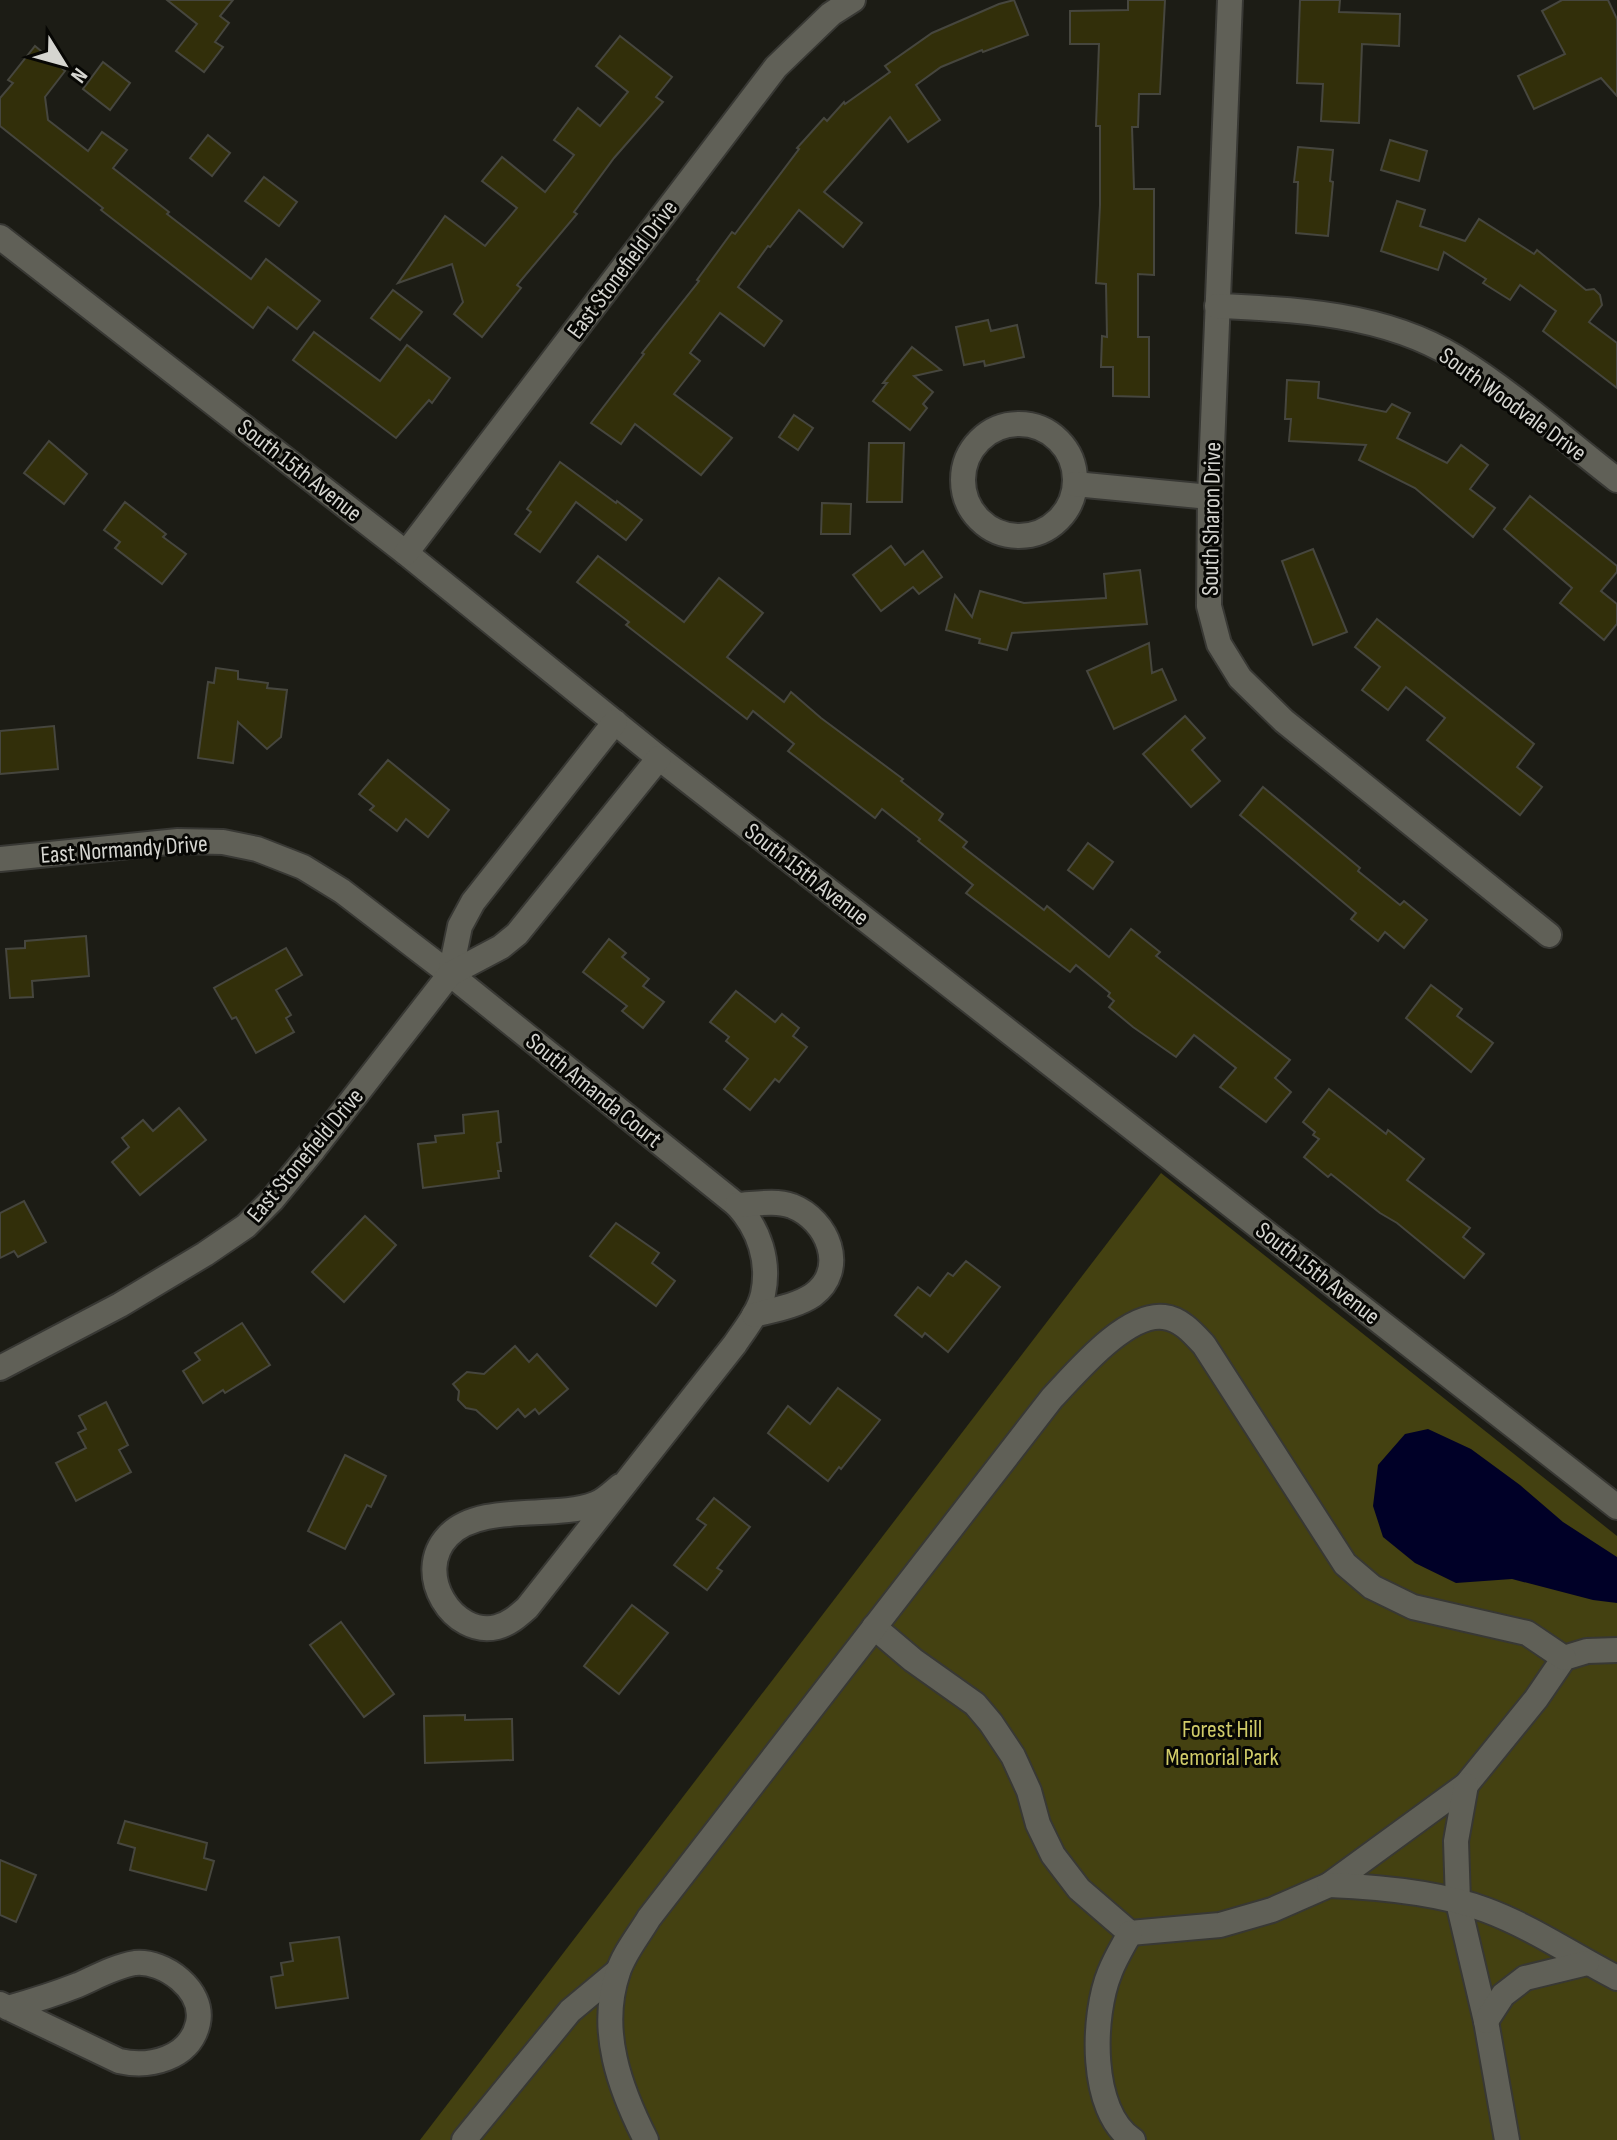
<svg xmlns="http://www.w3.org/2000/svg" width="1617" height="2140" viewBox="0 0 1617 2140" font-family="'Sofia Sans Condensed',sans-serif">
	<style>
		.green { fill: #444111 }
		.water { fill: #000027 }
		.building { fill: #322f0a; stroke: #46463e; stroke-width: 2 }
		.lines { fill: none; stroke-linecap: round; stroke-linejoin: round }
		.minor-casing { stroke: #383834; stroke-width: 28 }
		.minor { stroke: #606057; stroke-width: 24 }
		.labels { text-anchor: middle; stroke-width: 6; stroke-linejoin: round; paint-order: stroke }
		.street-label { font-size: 24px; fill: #d5d5d0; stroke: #070704 }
		.park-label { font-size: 24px; fill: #d1cc69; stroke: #070704 }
	</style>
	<rect width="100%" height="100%" fill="#1c1c15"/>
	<path class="green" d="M1161,1173L1617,1536V2140H420Z"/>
	<path class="water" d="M1428,1429L1471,1449L1520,1485L1563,1522L1617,1557V1603L1593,1600L1512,1579L1456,1583L1415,1563L1383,1537L1373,1506L1378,1465L1405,1434Z"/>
	<g class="building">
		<path d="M167,0H233L220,16L229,23L215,42L223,47L204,72L176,51L197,24Z"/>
		<path d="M1014,0L1028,35L983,52L982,50L941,67L916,85L940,120L908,142L890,117L824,192L862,223L843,247L799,210L770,247L768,246L738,287L782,321L764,346L720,313L690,353L700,361L674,394L732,438L701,475L635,424L621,444L591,423L644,354L642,353L699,281L697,280L732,232L735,234L799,149L797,148L824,118L827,121L844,102L845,104L890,72L885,66L932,33L999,4Z"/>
		<path d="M1128,0H1165L1160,94H1139L1138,127H1132L1134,189H1154V275L1138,274V337H1149V397L1113,396V367H1101L1102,336L1107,337L1106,284L1096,283L1100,205V126H1096L1099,44H1070V11L1128,10Z"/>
		<path d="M1300,0H1340L1339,12L1400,14L1399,46L1362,44L1359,123L1321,121L1323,84L1297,83Z"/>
		<path d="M1562,0H1608L1617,19V96L1601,78L1534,109L1518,76L1565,54L1542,11Z"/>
		<path d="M620,36L672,77L656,97L663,102L614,158L574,212L577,214L517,285L521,288L482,337L454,314L463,302L452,264L398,283L445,216L485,246L517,208L482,181L502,157L545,192L574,155L554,140L578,108L600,126L628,92L596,66Z"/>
		<path d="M35,46L65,71L45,97L48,120L88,151L102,132L127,150L113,168L169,212L167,214L251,279L266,259L320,301L297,329L268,307L253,328L101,210L103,208L0,126V98L13,83L8,80Z"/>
		<path d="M103,62L130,83L110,110L83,89Z"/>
		<path d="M208,135L230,153L212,176L190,158Z"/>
		<path d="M1390,140L1427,151L1419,181L1381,170Z"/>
		<path d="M1298,147L1333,150L1330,181L1333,182L1328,236L1296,233L1298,182H1294Z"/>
		<path d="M264,177L297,202L279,226L245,201Z"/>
		<path d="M1397,201L1425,210L1420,226L1465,241L1479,219L1534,254L1537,250L1586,290L1594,289L1600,295L1602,305L1589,322L1617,343V388L1543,331L1556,311L1520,285L1510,300L1483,283L1486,279L1444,252L1438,270L1381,251Z"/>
		<path d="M393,290L422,312L400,340L371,318Z"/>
		<path d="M988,320L991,331L1017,325L1024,357L985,366L984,361L964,365L956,327Z"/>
		<path d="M314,332L380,381L407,345L450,378L432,403L429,400L396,438L293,360Z"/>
		<path d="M912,347L941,370L914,376L933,392L923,404L927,408L910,430L873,401L887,383H883Z"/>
		<path d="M1287,380L1319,382L1318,398L1386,412L1392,404L1410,413L1397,438L1447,463L1461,445L1488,465L1470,489L1495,508L1473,537L1415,488L1359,460L1366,445L1289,441L1291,419H1285Z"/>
		<path d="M794,415L813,428L798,450L779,437Z"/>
		<path d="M49,441L87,474L64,504L24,473Z"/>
		<path d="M869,443H904L902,502H867Z"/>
		<path d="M560,462L616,503L617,501L642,520L626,540L576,502L540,552L515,534L531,512L527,509Z"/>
		<path d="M1530,496L1617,566V572L1601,591L1617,604V624L1604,640L1560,603L1572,588L1504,529Z"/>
		<path d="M125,502L166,534L163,537L186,554L162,584L115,548L120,542L104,530Z"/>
		<path d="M822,503L851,504L850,534H821Z"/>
		<path d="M891,546L905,565L923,551L942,577L919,594L913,587L881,611L853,575Z"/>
		<path d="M1313,549L1347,632L1313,645L1282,561Z"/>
		<path d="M598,556L684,622L719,578L763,613L727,657L784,702L791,692L821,718L903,779L901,781L943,814L939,820L967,842L963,847L1044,910L1047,906L1109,957L1131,929L1160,952L1156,956L1290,1060L1275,1078L1291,1092L1266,1122L1220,1087L1236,1068L1194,1035L1176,1057L1133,1027L1109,1007L1114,1001L1108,996L1110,993L1076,965L1070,972L966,893L973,885L918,841L920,839L882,809L875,818L788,751L794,744L753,711L747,719L626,625L629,622L577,582Z"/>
		<path d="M1140,570L1147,624L1012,633L1007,650L979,643L980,639L946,630L955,595L972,617L980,591L1024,603L1106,598L1104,574Z"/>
		<path d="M1377,619L1534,744L1517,767L1542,787L1520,815L1427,740L1445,718L1406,687L1388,710L1362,690L1380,667L1355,647Z"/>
		<path d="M1149,643L1152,673L1162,669L1176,700L1114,729L1087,671Z"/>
		<path d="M216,668L238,671V679L268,683L267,688L287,690L281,737L267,749L238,722L233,763L198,758L208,682L214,683Z"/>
		<path d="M1185,716L1205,738L1192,750L1220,781L1191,807L1143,754Z"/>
		<path d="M54,726L58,769L0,774V731Z"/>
		<path d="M388,760L449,810L428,837L406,819L397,831L370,810L374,806L359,794Z"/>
		<path d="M1263,787L1360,868L1358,871L1400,905L1404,901L1427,920L1404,948L1385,932L1378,941L1351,919L1356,913L1240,815Z"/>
		<path d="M1088,843L1113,862L1093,889L1068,870Z"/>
		<path d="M86,936L89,976L32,981L33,997L10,998L6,949L25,948V941Z"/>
		<path d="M609,939L626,953L622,957L649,979L643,986L664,1002L643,1028L622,1011L627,1006L583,972Z"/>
		<path d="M286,948L302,975L276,990L291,1015L286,1018L294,1032L256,1053L236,1017L232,1019L214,988Z"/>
		<path d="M1431,985L1462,1009L1457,1016L1493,1043L1471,1072L1406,1018Z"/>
		<path d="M736,991L775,1022L782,1014L799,1028L793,1036L807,1047L779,1082L775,1079L750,1110L724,1089L748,1059L726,1041L729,1037L710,1022Z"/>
		<path d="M1329,1089L1386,1134L1388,1130L1424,1159L1407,1180L1470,1228L1463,1237L1484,1254L1464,1278L1397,1223L1380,1213L1331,1174L1328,1177L1304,1157L1319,1139L1313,1135L1315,1132L1303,1122Z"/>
		<path d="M179,1108L206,1140L140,1195L112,1162L129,1147L122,1138L143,1120L153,1131Z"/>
		<path d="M498,1111L501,1142L497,1143L501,1171H498L499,1178L423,1188L418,1144L436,1142L435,1136L464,1133L463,1115Z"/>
		<path d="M24,1201L46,1242L18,1257L14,1251L0,1258V1213Z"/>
		<path d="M365,1216L396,1245L344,1302L312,1272Z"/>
		<path d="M616,1223L659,1253L652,1263L675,1281L656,1306L590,1256Z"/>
		<path d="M966,1261L1000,1287L948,1352L925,1333L922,1337L895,1315L918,1287L930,1296L948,1273L953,1276Z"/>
		<path d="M242,1323L270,1365L225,1393L223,1390L203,1403L183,1371L200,1360L195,1353Z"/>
		<path d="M515,1346L529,1362L537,1354L568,1389L539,1414L535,1409L525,1417L518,1409L497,1429L476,1410L466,1408L458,1400L459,1391L453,1384L467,1372L484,1374Z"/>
		<path d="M838,1388L880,1420L841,1469L839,1467L828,1481L768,1433L788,1406L810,1424Z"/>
		<path d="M106,1402L128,1445L119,1450L131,1472L76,1501L56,1463L86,1448L78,1433L86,1429L79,1416Z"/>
		<path d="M345,1455L386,1476L371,1507L367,1505L345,1549L308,1531Z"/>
		<path d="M714,1498L750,1527L717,1568L722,1571L707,1590L674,1565L706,1525L697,1519Z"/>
		<path d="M632,1605L668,1633L619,1694L584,1666Z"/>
		<path d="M341,1622L394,1694L364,1717L310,1645Z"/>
		<path d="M465,1715V1720L512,1719L513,1760L425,1763L424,1716Z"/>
		<path d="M125,1821L207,1843L204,1858L214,1861L206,1890L130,1870L135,1848L118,1843Z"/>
		<path d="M0,1860L36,1875L16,1922L0,1915Z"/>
		<path d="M339,1937L348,1998L276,2008L271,1977L283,1975L281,1963L293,1961L290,1943Z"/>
	</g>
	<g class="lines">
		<g class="minor-casing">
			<g id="minor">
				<path d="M1230,0L1210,497L1209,606L1219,644L1240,678L1284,721L1549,935"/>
				<path d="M0,237L406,553L659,758L1617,1507"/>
				<path d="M1217,306C1297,309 1385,314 1455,357C1513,393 1564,439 1617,480"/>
				<circle cx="1019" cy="480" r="56"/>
				<path d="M1075,484L1210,497"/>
				<path d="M406,553L776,67L831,14L853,0"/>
				<path d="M0,859L178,841L223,842L257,849L303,867L342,891L450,974L737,1205C759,1229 770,1261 763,1294C759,1312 745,1329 735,1344L527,1608C518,1616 509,1624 497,1627C454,1638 412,1574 448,1536C480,1502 555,1520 595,1504C604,1501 613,1492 620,1486"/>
				<path d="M450,974L460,926L473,902L615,722"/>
				<path d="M737,1205C756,1204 775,1200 792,1206C828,1220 848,1269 813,1295C797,1306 773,1310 754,1315"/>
				<path d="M0,1368L120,1305L205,1254L246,1226L272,1200L314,1149L450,974L501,947L517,934L659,758"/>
				<path d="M874,1627L913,1660L975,1704L991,1723L1013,1756L1029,1791L1038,1824L1053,1855L1079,1889L1130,1933L1220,1925L1272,1910L1329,1885L1466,1785L1536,1699L1564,1658L1587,1651L1617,1650"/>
				<path d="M1466,1785L1456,1841L1458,1902L1486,2021L1507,2140"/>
				<path d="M1329,1885C1378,1887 1439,1892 1486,1910C1532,1927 1574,1956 1617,1978"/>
				<path d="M1130,1933C1123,1946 1115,1959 1110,1972C1092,2015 1089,2112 1133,2140"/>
				<path d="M0,2004L119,2061C149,2068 190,2059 198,2023C205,1990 164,1960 135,1963C116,1966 96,1977 78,1985C55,1994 33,2001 8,2008"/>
				<path d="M1486,2021L1503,1995L1525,1978L1587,1963"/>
				<path d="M464,2140L570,2011L618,1971"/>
				<path d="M646,2140C620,2089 598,2030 618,1972C624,1953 639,1935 649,1918L1052,1398C1075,1374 1126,1312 1164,1317C1181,1319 1193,1333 1204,1345L1345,1564L1372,1587L1413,1607L1527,1633L1564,1658"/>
			</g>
		</g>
		<use href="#minor" class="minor"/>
	</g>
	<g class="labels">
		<g class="street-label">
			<text transform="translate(622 269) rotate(-53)" y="8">East Stonefield Drive</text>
			<text transform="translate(1513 404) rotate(36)" y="8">South Woodvale Drive</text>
			<text transform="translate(300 470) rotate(38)" y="8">South 15th Avenue</text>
			<text transform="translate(1211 519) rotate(-89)" y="8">South Sharon Drive</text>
			<text transform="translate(124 849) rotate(-4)" y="8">East Normandy Drive</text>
			<text transform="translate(807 874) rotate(38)" y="8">South 15th Avenue</text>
			<text transform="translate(594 1090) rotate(39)" y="8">South Amanda Court</text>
			<text transform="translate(305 1155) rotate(-50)" y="8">East Stonefield Drive</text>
			<text transform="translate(1318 1273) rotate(38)" y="8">South 15th Avenue</text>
		</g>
		<g class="park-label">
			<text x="1222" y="1737">Forest Hill<tspan x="1222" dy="28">Memorial Park</tspan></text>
		</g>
	</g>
	<g transform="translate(64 64) rotate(127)" stroke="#070704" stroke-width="6" paint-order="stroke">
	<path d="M0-6L14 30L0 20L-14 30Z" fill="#d5d5d0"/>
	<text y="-12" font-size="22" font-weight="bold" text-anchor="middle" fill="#d5d5d0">N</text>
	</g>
</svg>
